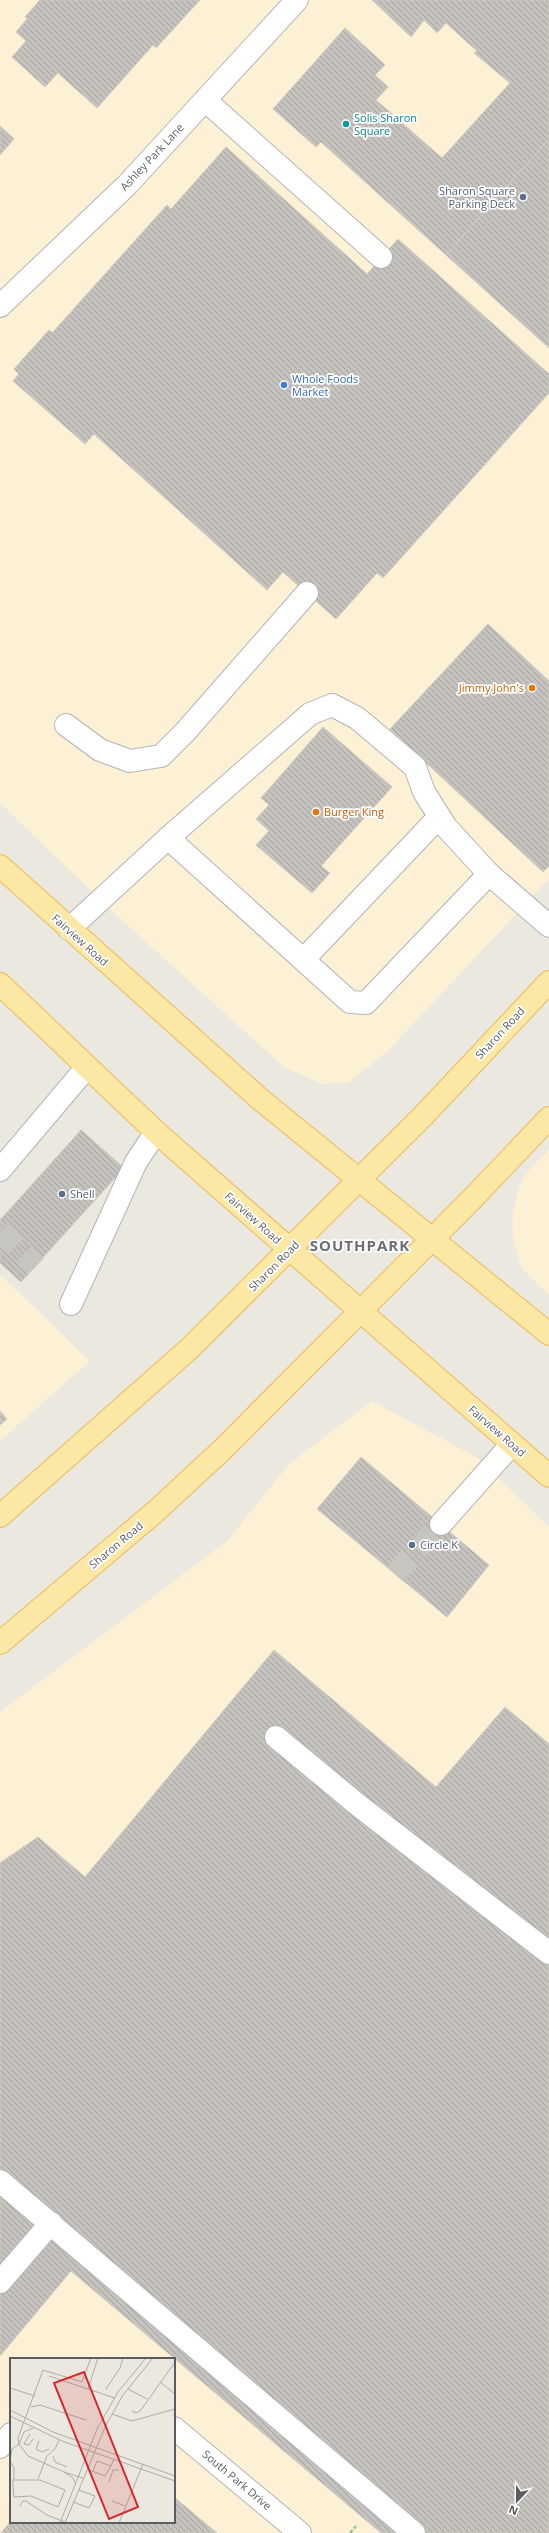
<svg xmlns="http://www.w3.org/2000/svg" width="549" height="2533" viewBox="0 0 549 2533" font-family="'Open Sans',sans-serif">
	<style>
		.commercial { fill: #fcf0d5; fill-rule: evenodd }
		.building { fill: url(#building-back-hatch); stroke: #d0c9bf }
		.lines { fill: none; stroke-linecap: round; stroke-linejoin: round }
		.minor-tunnel { stroke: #c6c5c0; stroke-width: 22; stroke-dasharray: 22 11; stroke-linecap: butt }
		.minor-casing { stroke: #b1b4b8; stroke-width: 24 }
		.major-casing { stroke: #ebb95a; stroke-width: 24 }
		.path { stroke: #97c3a1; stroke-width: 2.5; stroke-dasharray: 4 2; stroke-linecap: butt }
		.minor { stroke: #fff; stroke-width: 22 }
		.major { stroke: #fbe8a5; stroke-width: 22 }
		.culture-dot { fill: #0f9aa8; stroke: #fff; stroke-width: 1.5 }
		.service-dot { fill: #5c6f8a; stroke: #fff; stroke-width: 1.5 }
		.shop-dot { fill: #3f7fe0; stroke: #fff; stroke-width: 1.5 }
		.food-dot { fill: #e8710a; stroke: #fff; stroke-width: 1.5 }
		.labels { text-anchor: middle; stroke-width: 3.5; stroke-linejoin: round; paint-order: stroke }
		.culture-label { font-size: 11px; fill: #0d838f; stroke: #fff; text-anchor: start }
		.street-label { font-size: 11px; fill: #595d61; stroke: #fff }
		.service-label { font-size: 11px; fill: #4e5e75; stroke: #fff; text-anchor: start }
		.shop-label { font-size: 11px; fill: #366cbe; stroke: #fff; text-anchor: start }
		.food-label { font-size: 11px; fill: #c56008; stroke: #fff; text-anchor: end }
		.district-label { font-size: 15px; font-weight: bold; letter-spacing: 1px; fill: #6a6f73; stroke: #fff }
		.inset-road { fill: none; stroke: #adaca9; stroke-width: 1 }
		.view { fill: #d62828; fill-opacity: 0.15; stroke: #d62828; stroke-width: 2 }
		.inset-edge { fill: none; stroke: #595d61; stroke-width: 2 }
	</style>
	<defs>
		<pattern id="building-back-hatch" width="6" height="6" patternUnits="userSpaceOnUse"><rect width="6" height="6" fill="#c6c3be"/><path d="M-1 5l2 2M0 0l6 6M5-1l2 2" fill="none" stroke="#a4a29e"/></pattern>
	</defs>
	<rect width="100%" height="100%" fill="#ebe8e0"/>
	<g class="commercial">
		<path d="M0,0H549V879L387,1052L349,1082L322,1084L284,1067L115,914L0,803Z"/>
		<path d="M549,1149V1296L522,1268L513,1240L512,1224L513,1209L521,1183L529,1170Z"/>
		<path d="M0,1274L90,1361L0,1441Z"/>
		<path d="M372,1401L478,1458L549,1527V2533H0V1712L227,1541L289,1464ZM11,2359H174V2522H11Z"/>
	</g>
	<g class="building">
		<path d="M40,0H200L156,48L153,45L97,108L58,73L45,87L12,57L26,41L16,32L27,19L25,17Z"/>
		<path d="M372,0H549V139L446,255L321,142L316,147L273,109L345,28L385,65L375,75L388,87L376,100L442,158L510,83L474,53L477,51L446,23L437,33L424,20L411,37Z"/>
		<path d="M0,126L14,139L0,155Z"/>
		<path d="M549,139V348L446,255Z"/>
		<path d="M226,147L367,274L398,239L549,374V393L383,578L377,573L336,619L283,572L267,590L94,434L85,444L13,381L19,374L14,369L49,330L52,333L167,205L171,209Z"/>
		<path d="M488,624L549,681V866L543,872L390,729Z"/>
		<path d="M323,727L392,787L321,866L330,873L312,893L256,845L269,831L256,819L269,805L261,798Z"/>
		<path d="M81,1130L124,1168L21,1282L0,1263V1220Z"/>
		<path d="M0,1411L7,1419L0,1425Z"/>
		<path d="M361,1457L489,1565L447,1617L317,1509Z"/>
		<path d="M274,1650L436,1787L505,1707L549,1744V2533H381L71,2271L0,2356V1863L38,1837L85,1877Z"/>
		<path d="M174,2497L217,2533H1L11,2521L174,2522Z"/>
	</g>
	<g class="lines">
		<g class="minor-tunnel">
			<path d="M0,1231L35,1267"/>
			<path d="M395,1574L441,1524"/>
		</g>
		<g class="minor-casing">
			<g id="minor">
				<path d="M205,100L381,257"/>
				<path d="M0,306L127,185L297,0"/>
				<path d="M66,725L100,750L130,761L161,756L186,731L307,593"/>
				<path d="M168,838L310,714L332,705L357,718L415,767L424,792L446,827L489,874L549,926"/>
				<path d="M69,929L168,838L350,1002L366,1003L489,874"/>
				<path d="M304,959L439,817"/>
				<path d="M0,1170L87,1067"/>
				<path d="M71,1304L136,1162L156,1132"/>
				<path d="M441,1524L512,1444"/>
				<path d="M276,1737L358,1805L549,1953"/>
				<path d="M0,2181L414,2533"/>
				<path d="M0,2282L51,2223"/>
				<path d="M174,2428L300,2533"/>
				<path d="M0,2447L11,2434"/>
			</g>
		</g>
		<g class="major-casing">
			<g id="major">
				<path d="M0,866L261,1100L549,1334"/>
				<path d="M0,984L156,1132L549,1476"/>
				<path d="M0,1516L189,1349L423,1116L549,982"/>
				<path d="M0,1643L155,1512L222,1450L474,1197L549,1118"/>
			</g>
		</g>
		<path class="path" d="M350,2533L356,2526"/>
		<use href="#minor" class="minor"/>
		<use href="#major" class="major"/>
	</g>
	<circle class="culture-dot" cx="346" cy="124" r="4"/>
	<g class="service-dot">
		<circle cx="523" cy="197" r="4"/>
		<circle cx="62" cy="1194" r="4"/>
		<circle cx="412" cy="1545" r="4"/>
	</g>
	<circle class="shop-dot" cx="284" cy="385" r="4"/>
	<g class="food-dot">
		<circle cx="532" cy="688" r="4"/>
		<circle cx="316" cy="812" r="4"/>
	</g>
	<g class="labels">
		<g class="culture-label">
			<text x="354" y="122">Solis Sharon<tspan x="354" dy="13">Square</tspan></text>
		</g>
		<g class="street-label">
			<text transform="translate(152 157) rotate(-47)" y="4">Ashley Park Lane</text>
			<text transform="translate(80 940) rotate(42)" y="4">Fairview Road</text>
			<text transform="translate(500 1033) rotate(-47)" y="4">Sharon Road</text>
			<text transform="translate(253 1218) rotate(42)" y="4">Fairview Road</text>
			<text transform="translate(274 1266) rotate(-45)" y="4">Sharon Road</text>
			<text transform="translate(497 1431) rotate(41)" y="4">Fairview Road</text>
			<text transform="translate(116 1545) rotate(-40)" y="4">Sharon Road</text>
			<text transform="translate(237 2480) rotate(40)" y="4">South Park Drive</text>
		</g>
		<g class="service-label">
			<text x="515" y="195" text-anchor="end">Sharon Square<tspan x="515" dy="13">Parking Deck</tspan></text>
			<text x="70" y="1198">Shell</text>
			<text x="420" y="1549">Circle K</text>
		</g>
		<g class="shop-label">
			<text x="292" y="383">Whole Foods<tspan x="292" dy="13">Market</tspan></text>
		</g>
		<g class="food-label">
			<text x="524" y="692">Jimmy John's</text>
			<text x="324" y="816" text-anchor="start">Burger King</text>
		</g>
		<g class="district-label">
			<text x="360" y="1251">SOUTHPARK</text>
		</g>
	</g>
	<g transform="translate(10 2358)">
		<rect width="165" height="165" fill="#ebe8e0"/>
		<path class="inset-road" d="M39,18L105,40M150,24L165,36M0,30L25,38M78,31L88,0M96,31L110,10L113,0M118,31L137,41M21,49L30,47L76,62M0,52L43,74L165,118M122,53L126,55L131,52L165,4M102,56L122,63L165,51M0,58L52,83L165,123M23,70L14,74L9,86L8,80L33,12L72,24L81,0M20,76L14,86L19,87L23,81M29,83L26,91L32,94L39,91M43,98L45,104L57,109M77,111L95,118L101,108M83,113L87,103L101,108L104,101M28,121L37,98L45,91L49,82M3,122H30L55,132L48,149L21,138L4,139L3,127V122L4,120V110L0,103L2,91L9,86L18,98L54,114M99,124L103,112H109M65,125L63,120L54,114L73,120M69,132L85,138L79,150M102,143L115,148M63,144L79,150M10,148L13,143H16L37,157L57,165M50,165L87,71L108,34L136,0M55,165L96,67L113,37L143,0M109,165L133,106"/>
		<path class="view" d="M74,14L128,149L99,161L44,25Z"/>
		<rect width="165" height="165" class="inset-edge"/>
	</g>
	<g transform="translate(517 2501) rotate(202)" stroke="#ffffff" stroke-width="3" paint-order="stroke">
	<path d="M0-3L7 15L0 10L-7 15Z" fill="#595d61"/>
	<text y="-6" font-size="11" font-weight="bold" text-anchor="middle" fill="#595d61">N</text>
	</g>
</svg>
